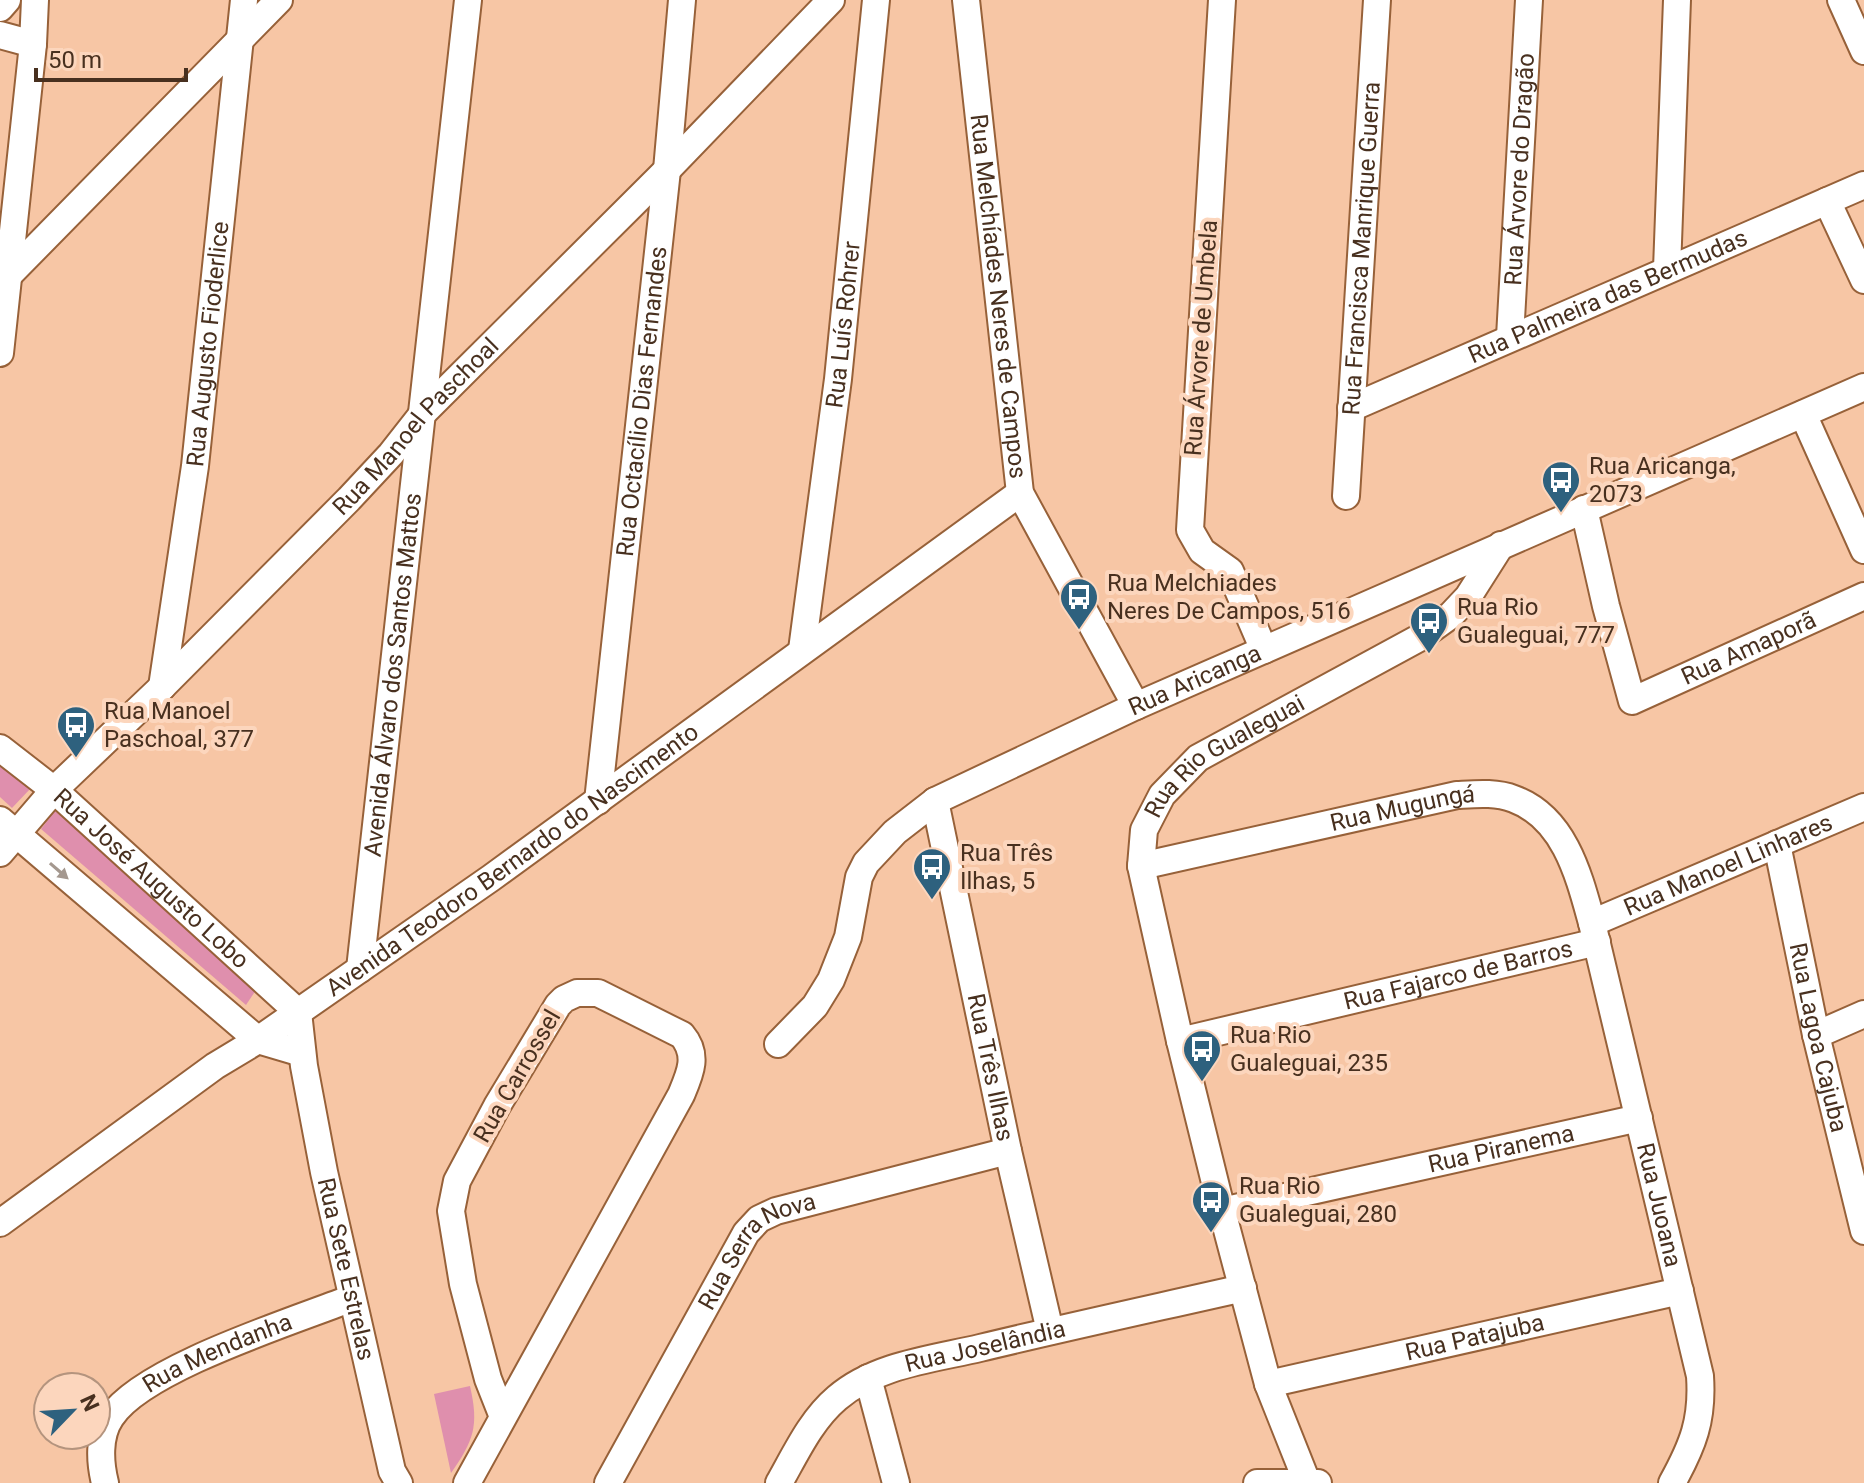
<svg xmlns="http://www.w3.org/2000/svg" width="1864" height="1483" viewBox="0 0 1864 1483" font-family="Roboto,sans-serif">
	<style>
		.green { fill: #df8fad }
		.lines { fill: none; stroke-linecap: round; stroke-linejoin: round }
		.minor-casing { stroke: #976139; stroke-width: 30 }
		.minor { stroke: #fff; stroke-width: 26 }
		.oneway { fill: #a4988f }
		.labels { text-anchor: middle; stroke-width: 8; stroke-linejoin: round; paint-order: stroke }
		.street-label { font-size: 24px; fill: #48301f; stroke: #fcd6bd }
		.poi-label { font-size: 24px; fill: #48301f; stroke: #fcd6bd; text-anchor: start }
	</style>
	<rect width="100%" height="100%" fill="#f7c6a5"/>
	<g class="green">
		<path d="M0,762L30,789L12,808L0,797Z"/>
		<path d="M55,811L260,984L246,1005L41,829Z"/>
		<path d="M470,1386C479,1426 474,1440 451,1473L434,1394Z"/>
	</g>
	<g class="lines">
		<g class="minor-casing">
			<g id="minor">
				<path id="s1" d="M966,0L1020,493L1136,706"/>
				<path d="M1222,0L1190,530L1202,551L1230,571L1264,650"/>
				<path d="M1841,0L1864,51"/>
				<path d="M0,8L7,0"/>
				<path d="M0,35L33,44"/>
				<path d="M1827,201L1864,280"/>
				<path d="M1667,269L1677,0"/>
				<path d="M0,284L279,0"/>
				<path id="s2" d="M1510,337L1529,0"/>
				<path d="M0,353L33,44L35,0"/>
				<path id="s3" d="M1351,408L1864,185"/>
				<path d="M1803,414L1864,550"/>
				<path id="s4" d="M1346,496L1377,0"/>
				<path id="s5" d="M1584,509L1606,606L1632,701L1864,596"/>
				<path id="s6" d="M802,650L838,379L876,0"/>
				<path id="s7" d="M162,687L195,466L244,0"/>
				<path id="s8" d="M0,748L54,790L298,1012L304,1066L324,1172L392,1471L399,1483"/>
				<path id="s9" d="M598,801L667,170L682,0"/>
				<path id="s10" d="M935,801L1008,1151L1050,1331"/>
				<path d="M0,820L258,1040L302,1053"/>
				<path id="s11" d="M1777,844L1816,1035L1864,1231"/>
				<path id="s12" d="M0,853L54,790L162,687L349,499L391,454L424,412L667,170L831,0"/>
				<path id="s13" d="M1141,866L1457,795C1476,794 1496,792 1514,799C1565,818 1579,876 1592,923L1700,1376C1703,1420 1693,1445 1672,1483"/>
				<path id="s14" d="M1592,923L1864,807"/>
				<path id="s15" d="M360,969L468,0"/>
				<path d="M1816,1035L1864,1014"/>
				<path id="s16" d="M1180,1041L1597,942"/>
				<path id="s17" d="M778,1044L815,1006L831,980L848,937L859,877L866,863L895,832L935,801L1136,706L1864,387"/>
				<path id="s18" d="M1222,1211L1639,1118"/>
				<path id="s19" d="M0,1223L215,1066L258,1040L491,878L1020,493"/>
				<path d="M868,1378L896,1483"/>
				<path id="s20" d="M1268,1384L1680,1291"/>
				<path id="s21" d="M1307,1482L1268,1384L1222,1211L1180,1041L1141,866L1144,830L1162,795L1198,758L1419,638L1451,615L1468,597L1501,545"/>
				<path id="s22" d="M105,1483C100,1463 98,1436 111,1417C143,1368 294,1321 352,1298"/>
				<path d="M467,1483L681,1095C690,1074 699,1055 682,1035L598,993H577L564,999L558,1005L497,1106L457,1181L451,1211L463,1284L488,1379L503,1417"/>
				<path id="s23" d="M608,1483L746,1233L759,1219L776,1211L1008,1151"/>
				<path id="s24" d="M779,1483C796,1453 811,1420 837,1398C875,1365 933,1359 980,1348C1067,1327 1155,1308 1243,1288"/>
				<path d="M1257,1483H1318"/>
			</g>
		</g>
		<use href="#minor" class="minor"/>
	</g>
	<defs><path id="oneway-solid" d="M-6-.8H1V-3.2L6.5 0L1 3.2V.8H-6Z" transform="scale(2)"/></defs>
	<use class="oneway" href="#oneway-solid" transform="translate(59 871) rotate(41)"/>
	<defs>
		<g id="bus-pin" transform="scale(2)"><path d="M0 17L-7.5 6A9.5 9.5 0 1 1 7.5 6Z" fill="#2e617e" stroke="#fcd6bd"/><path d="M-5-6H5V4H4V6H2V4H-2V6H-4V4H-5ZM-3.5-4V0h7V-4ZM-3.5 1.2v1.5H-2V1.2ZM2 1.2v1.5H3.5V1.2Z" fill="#fff"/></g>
	</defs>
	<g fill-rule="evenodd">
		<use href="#bus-pin" x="1561" y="480"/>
		<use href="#bus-pin" x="1079" y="597"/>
		<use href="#bus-pin" x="1429" y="621"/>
		<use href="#bus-pin" x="76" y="725"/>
		<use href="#bus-pin" x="932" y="867"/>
		<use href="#bus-pin" x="1202" y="1049"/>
		<use href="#bus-pin" x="1211" y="1200"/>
	</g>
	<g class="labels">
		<g class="street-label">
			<text dy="8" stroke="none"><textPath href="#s2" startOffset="168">Rua Árvore do Dragão</textPath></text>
			<text dy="8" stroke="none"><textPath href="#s4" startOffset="248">Rua Francisca Manrique Guerra</textPath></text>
			<text dy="8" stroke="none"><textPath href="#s1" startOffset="298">Rua Melchíades Neres de Campos</textPath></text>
			<text dy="8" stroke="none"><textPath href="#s3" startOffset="280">Rua Palmeira das Bermudas</textPath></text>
			<text dy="8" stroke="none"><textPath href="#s6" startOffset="328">Rua Luís Rohrer</textPath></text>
			<text transform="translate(1201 338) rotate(-86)" y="8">Rua Árvore de Umbela</text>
			<text dy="8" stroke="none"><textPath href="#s7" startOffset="346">Rua Augusto Fioderlice</textPath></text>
			<text dy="8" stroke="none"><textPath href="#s9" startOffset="402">Rua Octacílio Dias Fernandes</textPath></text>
			<text dy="8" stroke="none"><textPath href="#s12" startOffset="596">Rua Manoel Paschoal</textPath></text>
			<text dy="8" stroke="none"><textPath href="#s5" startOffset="326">Rua Amaporã</textPath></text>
			<text dy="8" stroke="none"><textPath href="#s15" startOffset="296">Avenida Álvaro dos Santos Mattos</textPath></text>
			<text dy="8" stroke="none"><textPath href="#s17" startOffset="586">Rua Aricanga</textPath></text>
			<text dy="8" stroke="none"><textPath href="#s21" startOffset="788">Rua Rio Gualeguai</textPath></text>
			<text dy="8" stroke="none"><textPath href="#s13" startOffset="268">Rua Mugungá</textPath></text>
			<text dy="8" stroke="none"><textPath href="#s19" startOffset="628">Avenida Teodoro Bernardo do Nascimento</textPath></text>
			<text dy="8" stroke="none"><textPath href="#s14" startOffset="148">Rua Manoel Linhares</textPath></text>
			<text dy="8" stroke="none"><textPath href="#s8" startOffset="200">Rua José Augusto Lobo</textPath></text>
			<text dy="8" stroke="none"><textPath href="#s16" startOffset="286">Rua Fajarco de Barros</textPath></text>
			<text dy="8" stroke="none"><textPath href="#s11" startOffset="198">Rua Lagoa Cajuba</textPath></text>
			<text dy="8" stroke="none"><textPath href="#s10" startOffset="272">Rua Três Ilhas</textPath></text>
			<text transform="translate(517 1076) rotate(-60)" y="8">Rua Carrossel</text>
			<text dy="8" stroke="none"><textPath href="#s18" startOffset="286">Rua Piranema</textPath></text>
			<text dy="8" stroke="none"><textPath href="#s13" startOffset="824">Rua Juoana</textPath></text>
			<text dy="8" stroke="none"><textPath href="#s23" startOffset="282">Rua Serra Nova</textPath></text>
			<text dy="8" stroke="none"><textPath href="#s8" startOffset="660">Rua Sete Estrelas</textPath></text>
			<text dy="8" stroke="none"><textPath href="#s20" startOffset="212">Rua Patajuba</textPath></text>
			<text dy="8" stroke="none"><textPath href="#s24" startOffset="262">Rua Joselândia</textPath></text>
			<text dy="8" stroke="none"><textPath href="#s22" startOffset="194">Rua Mendanha</textPath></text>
		</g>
		<g class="poi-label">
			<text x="1589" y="474">Rua Aricanga,<tspan x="1589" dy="28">2073</tspan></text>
			<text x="1107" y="591">Rua Melchiades<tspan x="1107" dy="28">Neres De Campos, 516</tspan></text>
			<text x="1457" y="615">Rua Rio<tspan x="1457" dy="28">Gualeguai, 777</tspan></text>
			<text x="104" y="719">Rua Manoel<tspan x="104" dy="28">Paschoal, 377</tspan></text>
			<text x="960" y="861">Rua Três<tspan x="960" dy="28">Ilhas, 5</tspan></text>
			<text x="1230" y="1043">Rua Rio<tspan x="1230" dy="28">Gualeguai, 235</tspan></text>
			<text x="1239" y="1194">Rua Rio<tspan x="1239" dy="28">Gualeguai, 280</tspan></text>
		</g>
	</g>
	<g transform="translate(72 1411) rotate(65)"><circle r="38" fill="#fcd6bd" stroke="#b4947e" stroke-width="2"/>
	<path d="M0-6L14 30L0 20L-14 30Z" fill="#2e617e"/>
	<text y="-12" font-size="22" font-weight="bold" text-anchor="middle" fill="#48301f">N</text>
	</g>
	<path d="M36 68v12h150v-12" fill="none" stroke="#48301f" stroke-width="4"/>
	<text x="48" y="68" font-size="24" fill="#48301f" stroke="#fcd6bd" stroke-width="6" paint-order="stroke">50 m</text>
</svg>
